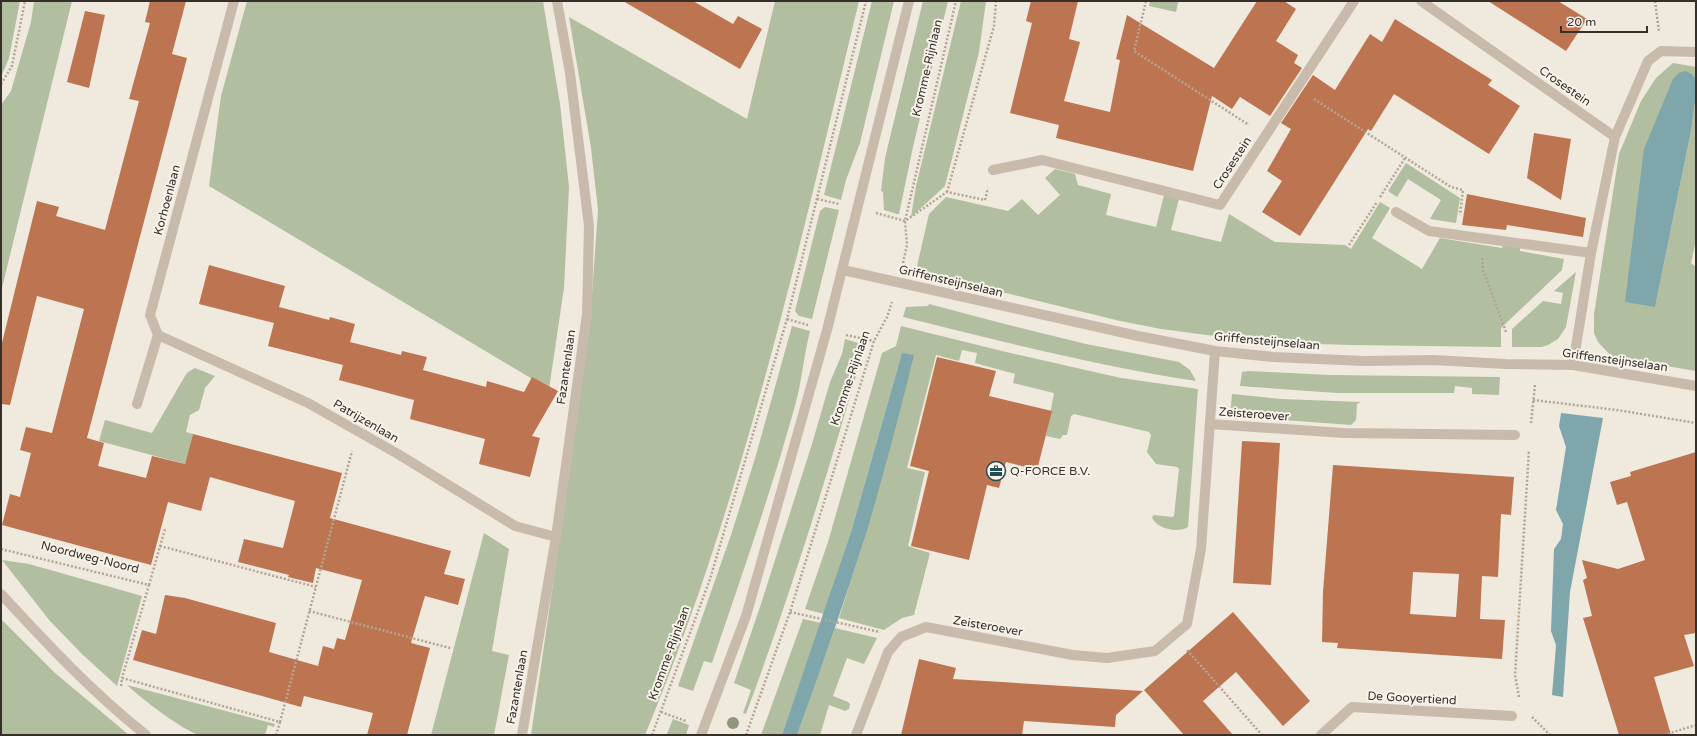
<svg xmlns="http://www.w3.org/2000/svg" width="1697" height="736" viewBox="0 0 1697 736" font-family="'Varela Round',sans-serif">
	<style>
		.green { fill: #b1be9f }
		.water { fill: #7fa6ab }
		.building { fill: #bc7451; fill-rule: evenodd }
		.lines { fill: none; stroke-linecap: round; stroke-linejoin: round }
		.path { stroke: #b3a595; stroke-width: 2.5; stroke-dasharray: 2 2; stroke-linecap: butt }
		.minor { stroke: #c8bbab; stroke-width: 10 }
		.tertiary { stroke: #c8bbab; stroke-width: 10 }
		.tree { fill: #90967e }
		.labels { text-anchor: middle; stroke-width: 4; stroke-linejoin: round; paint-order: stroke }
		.street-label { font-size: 12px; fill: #362f2a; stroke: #f8f3ea }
		.poi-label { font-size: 12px; fill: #362f2a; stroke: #f8f3ea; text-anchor: start }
	</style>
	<rect width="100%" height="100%" fill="#f0e9de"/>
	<g class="green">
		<path d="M1,1H20L9,58L1,77Z"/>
		<path d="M34,1H72L1,292V105L11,91L31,22Z"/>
		<path d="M247,1H543L560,104L569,187L564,288L549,389L209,186L221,96Z"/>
		<path d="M775,1H859C799,249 743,499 645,735H531L576,425L591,309L598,210L591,148L569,17L747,119Z"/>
		<path d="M872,1H894L860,143L846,180L841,200L824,195Z"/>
		<path d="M923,1H948L913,147L899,214H897L884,210L883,192L881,191L885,158Z"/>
		<path d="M961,1H986L979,52L945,186L911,217L916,186Z"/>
		<path d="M1150,1H1180L1178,3L1176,12L1149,6Z"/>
		<path d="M1673,63L1696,67V79L1692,74L1655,307L1691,131L1696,95V240L1691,263L1696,267V371L1612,357L1598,342L1594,333V314L1619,154L1641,101L1656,78Z"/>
		<path d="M1406,163L1460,198L1456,223L1430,219L1441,200L1408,179L1397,197L1388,191Z"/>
		<path d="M1055,169L1075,174L1078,185L1111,194L1106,215L1156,227L1164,195L1179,199L1171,230L1221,242L1229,214L1275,242L1345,245L1351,249L1380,202L1390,208L1372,238L1422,269L1440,238L1502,248L1504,243L1520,245V251L1564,259L1562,270L1501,328V347L1351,345L1284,343L1207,335L1161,329L1120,321L994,290L935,280L936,277L917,266L929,214L946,197L1008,211L1022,199L1038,215L1060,195L1045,178Z"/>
		<path d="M825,207L839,210L812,319L799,316L795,311L820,211Z"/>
		<path d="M1576,272L1566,327L1558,339L1548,345L1541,347H1512V329L1543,301L1561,304L1563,293L1554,291Z"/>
		<path d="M929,304L1001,323L1086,344L1179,362L1190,370L1196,381C1097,366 1000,341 903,317L906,307L928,306Z"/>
		<path d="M792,326L810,331C804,355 802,379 796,402C772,490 741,577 712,663L704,661L693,691L678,686L732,532L756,455Z"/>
		<path d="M901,326L1002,351L1121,378L1198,389L1188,527C1178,534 1155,528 1152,517L1154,515L1172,517L1174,516L1179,469L1177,467L1156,464L1147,452L1151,435L1149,432L1074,414L1071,416L1067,435H1063L1060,439L1046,436L1054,393L1013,383L1015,374L975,363L977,353L962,350L959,361L936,355L907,468L925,472L908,546L930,553L914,615L902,618L884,630L839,618L865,536L902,353L851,532L824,614L805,609L828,542L882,353L896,346Z"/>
		<path d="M845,339L865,345C829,470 791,593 746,714L743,713L751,690L734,683L760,607L812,444L830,382L842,354Z"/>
		<path d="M195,368L215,376L205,388L199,410L190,415L186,432L193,434L185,464L99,441L105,420L152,433L185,376L188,372Z"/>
		<path d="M1249,371L1329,375L1500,377L1499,395L1472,394V388L1455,386L1454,393H1337L1240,386L1242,372Z"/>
		<path d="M1232,394L1281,399L1361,402L1357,404L1356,420L1351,425L1230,416Z"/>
		<path d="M484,533L509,549L492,651L509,655L494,735H431Z"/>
		<path d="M2,560L29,564L142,596L117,686L82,654L50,621Z"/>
		<path d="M1,619L55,673L129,735H1Z"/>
		<path d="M803,619L821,623L782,735H761Z"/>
		<path d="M835,628L877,638L864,664L847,658L833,696L848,702L850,704L849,709L845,711L829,705L820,735H797Z"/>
		<path d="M127,685L275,724L274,727L268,725L265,735C244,735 221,736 200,735C186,733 138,696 127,685Z"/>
		<path d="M673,719L689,725L686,735L667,734Z"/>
	</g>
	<g class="water">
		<path d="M1685,71L1692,74L1696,79V95L1691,131L1655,307L1625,302L1644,149L1673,79L1679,73Z"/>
		<path d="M902,353L914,355C899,416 883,477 865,537C844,603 821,669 797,735H782L851,532Z"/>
		<path d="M1561,413L1603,418L1570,592L1563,697L1552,695L1556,645L1551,631L1554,549L1561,539L1563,524L1556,510L1566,447L1559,426Z"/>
	</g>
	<g class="building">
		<path d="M150,1H186L172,54L187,58L87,438L104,443L98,466L146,478L152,456L185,464L193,434L342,473L330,518L451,551L444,574L465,579L458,605L425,596L411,643L430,648L407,735H367L373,713L304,696L301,707L133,660L142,630L156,634L165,595L185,598L276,623L269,652L318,666L323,646L334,649L337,638L345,640L362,580L316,568L313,583L288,577L289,575L238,562L244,539L283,548L295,501L210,477L201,511L168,502L151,565L2,525L10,494L20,497L31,453L20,450L26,427L52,433L84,309L37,296L10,405L1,404V347L37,201L59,207L56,216L105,230L139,101L129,99L150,23L145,22Z"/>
		<path d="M623,1H693L733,24L738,16L762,29L740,69Z"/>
		<path d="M1031,1H1078L1069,39L1080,42L1064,101L1110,112L1120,60L1116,59L1127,15L1214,68L1257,1H1284L1296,9L1276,41L1298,55L1294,63L1302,68L1270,116L1240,97L1232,109L1212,96L1193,171L1056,138L1059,125L1010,113L1032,23L1026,21Z"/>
		<path d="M1488,1H1558L1587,19L1566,51Z"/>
		<path d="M85,11L105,15L89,88L67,82Z"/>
		<path d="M1395,19L1492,80L1488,85L1520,106L1489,154L1394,94L1371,131L1368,129L1300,236L1262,212L1282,181L1267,171L1291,129L1281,123L1313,75L1335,90L1370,34L1382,42Z"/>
		<path d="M1534,133L1571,139L1561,200L1527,178Z"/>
		<path d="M1467,194L1586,218L1583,237L1507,225L1506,230L1462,225Z"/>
		<path d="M209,265L285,286L279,307L329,320L330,317L355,324L350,342L401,355L402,351L427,357L423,370L486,387L487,381L524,392L532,377L558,391L532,436L540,438L530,477L479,464L485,439L410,419L414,400L339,380L343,365L268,346L274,323L199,304Z"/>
		<path d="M937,357L996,371L989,396L1052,411L1037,470L1006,462L999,488L987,485L969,560L911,546L929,471L910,466Z"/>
		<path d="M1242,441L1280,443L1271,585L1233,583Z"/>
		<path d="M1696,452V633L1684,635L1694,666L1654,677L1671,735H1619L1583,618L1592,616L1583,580L1587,578L1582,560L1618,569L1645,560L1627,502L1617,505L1610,482L1631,476L1630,472Z"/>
		<path d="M1333,465L1514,477L1511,515L1501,514L1498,577L1482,576L1480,619L1505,620L1502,659L1337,648L1338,643L1322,642L1323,592ZM1413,572L1459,574L1456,617L1410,614Z"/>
		<path d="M1233,612L1310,701L1283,726L1236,672L1203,701L1233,735H1184L1144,690Z"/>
		<path d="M919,659L956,668L953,679L1143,691L1116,715L1115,727L1024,721L1022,735H901Z"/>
	</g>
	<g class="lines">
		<g class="path">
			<path d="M1146,1L1134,51L1249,125"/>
			<path d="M1655,1L1659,32"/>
			<path d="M1,84L12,66L25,1"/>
			<path d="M1314,99L1451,187L1463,190L1460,215"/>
			<path d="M947,192L994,26L996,1"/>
			<path d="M1380,197L1405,158"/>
			<path d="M817,199L839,204"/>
			<path d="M876,213L905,221L947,192L985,200L988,188"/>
			<path d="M1349,245L1377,202"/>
			<path d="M1482,258L1483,270L1506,332"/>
			<path d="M903,263L907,245L905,221L956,1"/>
			<path d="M787,319L808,325"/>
			<path d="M846,335L874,341"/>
			<path d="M1533,400L1617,410L1696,423"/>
			<path d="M1531,423L1535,385"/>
			<path d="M160,546L316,587"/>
			<path d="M1,549L149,585L122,678"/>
			<path d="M149,585L165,529"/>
			<path d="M309,611L450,648"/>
			<path d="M790,612L880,632"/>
			<path d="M1187,650L1262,735"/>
			<path d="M121,686L122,678L280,722L276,735"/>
			<path d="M1519,697L1515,675L1529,450"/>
			<path d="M661,712L686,721"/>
			<path d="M1532,717L1550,735"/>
			<path d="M280,722L352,451"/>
			<path d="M652,735L710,579L787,319L866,1"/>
			<path d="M746,735L790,612L874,341L887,317L892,302"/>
			<path d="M1664,735L1696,725"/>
		</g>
		<g class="minor">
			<path d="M1421,1L1615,137"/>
			<path d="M993,170L1042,160L1220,205L1354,1"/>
			<path d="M1396,212L1429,231L1591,253"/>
			<path d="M843,270L1138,336L1215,351L1273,357L1364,361L1433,360L1506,364L1573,365L1696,386"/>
			<path d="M158,335L308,403L398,454L515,526L556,537"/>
			<path d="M1573,365L1591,253L1615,137L1648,61L1661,51L1696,52"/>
			<path d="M137,404L158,335L150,315L234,1"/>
			<path d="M1210,424L1344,433L1515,435"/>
			<path d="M1,594C47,644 93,693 146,735"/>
			<path d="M522,735L556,537L587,314L589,226L570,73L557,1"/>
			<path d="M856,735L888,652L901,637L926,627L1073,655L1107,658L1155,651L1187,624L1201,549L1215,351"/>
			<path d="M1321,735L1352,707L1512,716"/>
		</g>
		<path class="tertiary" d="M701,735L746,616L827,330L909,1"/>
	</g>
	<circle class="tree" cx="733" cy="723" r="6"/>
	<defs>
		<g id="office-ring" transform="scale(1)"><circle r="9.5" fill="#f8f3ea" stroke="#224d54" stroke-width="1.5"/><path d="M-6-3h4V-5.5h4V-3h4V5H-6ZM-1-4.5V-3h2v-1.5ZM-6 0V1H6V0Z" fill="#224d54"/></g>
	</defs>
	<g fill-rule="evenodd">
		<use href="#office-ring" x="996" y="471"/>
	</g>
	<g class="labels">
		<g class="street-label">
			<text transform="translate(927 68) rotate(-77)" y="4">Kromme-Rijnlaan</text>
			<text transform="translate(1565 86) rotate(35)" y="4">Crosestein</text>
			<text transform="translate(1232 163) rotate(-57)" y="4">Crosestein</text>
			<text transform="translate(167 200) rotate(-75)" y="4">Korhoenlaan</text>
			<text transform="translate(951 281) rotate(13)" y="4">Griffensteijnselaan</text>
			<text transform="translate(1267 341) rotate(5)" y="4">Griffensteijnselaan</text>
			<text transform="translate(1615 360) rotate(8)" y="4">Griffensteijnselaan</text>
			<text transform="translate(566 367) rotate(-82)" y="4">Fazantenlaan</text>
			<text transform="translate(850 378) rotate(-71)" y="4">Kromme-Rijnlaan</text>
			<text transform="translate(1254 414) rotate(4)" y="4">Zeisteroever</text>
			<text transform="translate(366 421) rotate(30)" y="4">Patrijzenlaan</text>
			<text transform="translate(90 557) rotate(14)" y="4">Noordweg-Noord</text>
			<text transform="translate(988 626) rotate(10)" y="4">Zeisteroever</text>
			<text transform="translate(669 653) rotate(-70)" y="4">Kromme-Rijnlaan</text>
			<text transform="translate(517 687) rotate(-80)" y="4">Fazantenlaan</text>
			<text transform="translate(1412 698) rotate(3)" y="4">De Gooyertiend</text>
		</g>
		<g class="poi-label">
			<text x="1010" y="475">Q-FORCE B.V.</text>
		</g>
	</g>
	<rect width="1697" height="736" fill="none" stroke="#362f2a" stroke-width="4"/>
	<path d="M1561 26v6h86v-6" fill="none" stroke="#362f2a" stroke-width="2"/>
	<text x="1567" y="26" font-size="12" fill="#362f2a" stroke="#f8f3ea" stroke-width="3" paint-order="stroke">20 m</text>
</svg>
